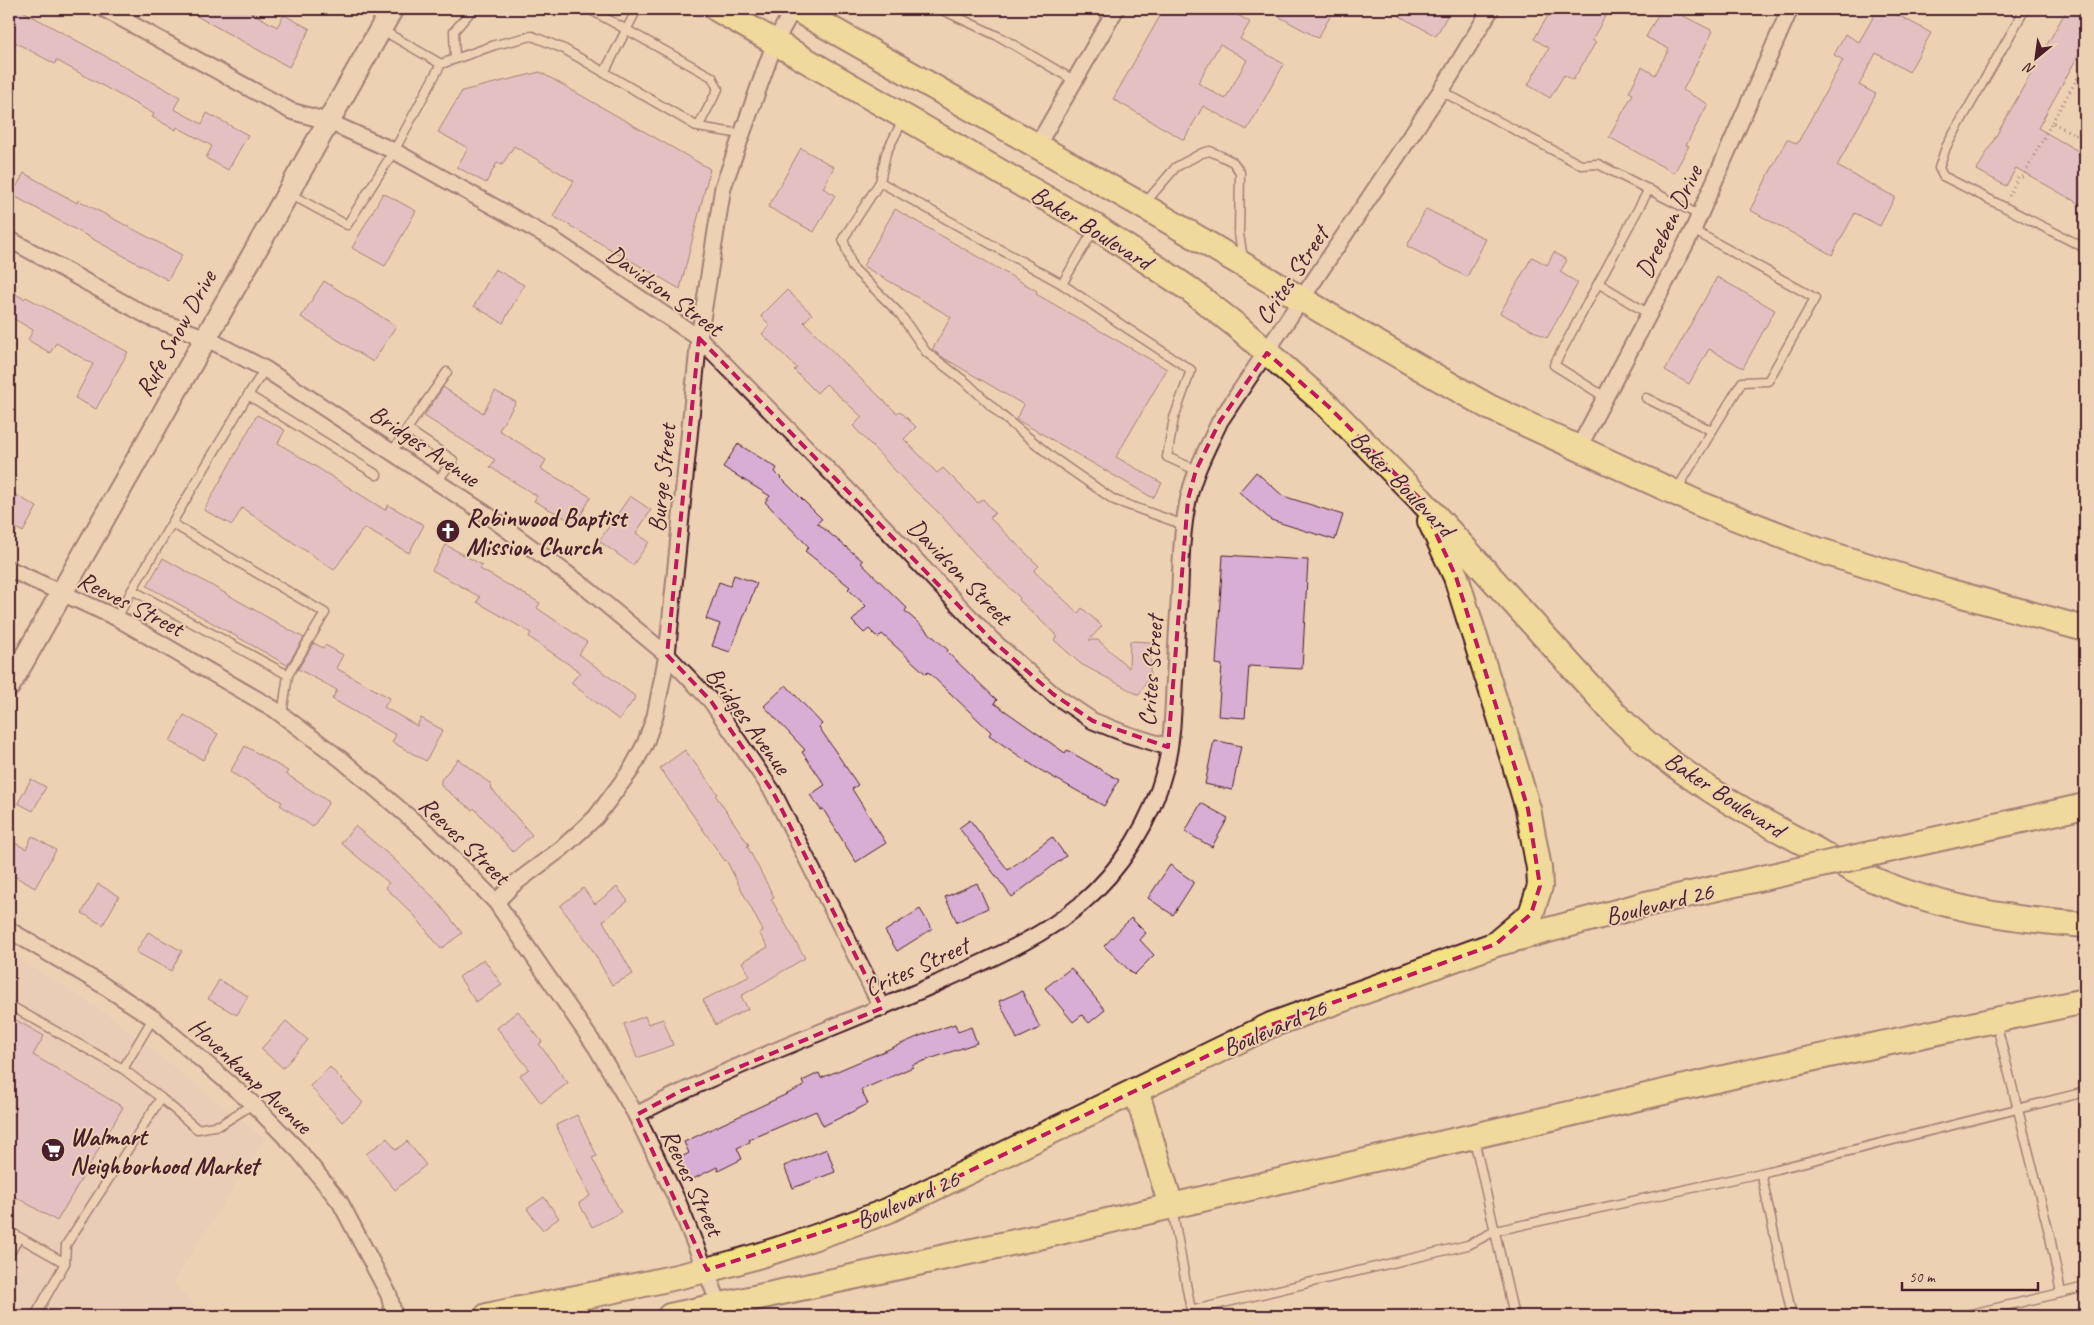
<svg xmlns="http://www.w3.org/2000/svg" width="2094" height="1325" viewBox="0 0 2094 1325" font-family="Caveat,sans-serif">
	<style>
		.built { fill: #e6c7bd }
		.building { fill: #d8aed4; stroke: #4a1f2b; fill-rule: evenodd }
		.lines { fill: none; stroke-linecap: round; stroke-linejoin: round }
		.lane-casing { stroke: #4a1f2b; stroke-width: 11 }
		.street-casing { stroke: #4a1f2b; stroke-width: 19 }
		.secondary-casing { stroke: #4a1f2b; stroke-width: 25 }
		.primary-casing { stroke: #4a1f2b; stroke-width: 28 }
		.path { stroke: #4a1f2b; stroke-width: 3; stroke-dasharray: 1 4; stroke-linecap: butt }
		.lane { stroke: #ecd2b3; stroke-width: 8 }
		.street { stroke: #ecd2b3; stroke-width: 15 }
		.secondary { stroke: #ecd2b3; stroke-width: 21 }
		.primary { stroke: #f4e382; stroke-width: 24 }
		.primary-bridge-casing { stroke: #4a1f2b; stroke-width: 28; stroke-linecap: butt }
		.primary-bridge { stroke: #f4e382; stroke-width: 24 }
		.marked { fill: none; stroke: #c2185b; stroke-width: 4; stroke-dasharray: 10 6; stroke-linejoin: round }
		.labels { text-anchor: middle; stroke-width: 4; stroke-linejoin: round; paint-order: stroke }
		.street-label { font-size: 25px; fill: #4a1f2b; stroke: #ecd2b3 }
		.poi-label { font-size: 25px; font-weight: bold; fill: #4a1f2b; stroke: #ecd2b3; text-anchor: start }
	</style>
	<rect width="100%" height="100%" fill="#ecd2b3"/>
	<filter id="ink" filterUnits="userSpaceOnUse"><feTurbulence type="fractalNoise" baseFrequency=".02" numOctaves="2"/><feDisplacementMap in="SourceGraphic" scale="10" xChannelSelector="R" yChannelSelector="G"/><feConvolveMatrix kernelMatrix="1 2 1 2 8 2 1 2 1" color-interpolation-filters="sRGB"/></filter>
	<g filter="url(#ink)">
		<path class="built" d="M9,952L107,1014L265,1139L173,1283L206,1316H9Z"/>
		<g class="building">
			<path d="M9,9H19L180,97L174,109L202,124L207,113L248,135L228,170L206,158L212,146L177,127L176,130L152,117L154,114L56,60L55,64L9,39Z"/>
			<path d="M184,9H245L277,27L284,15L310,29L289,67Z"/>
			<path d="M1164,9H1227L1250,22L1240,39L1284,64L1247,130L1203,106L1184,140L1113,99ZM1220,44L1247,60L1225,99L1198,83Z"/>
			<path d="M1265,9H1319L1331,15L1318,38Z"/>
			<path d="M1387,9H1451L1436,36Z"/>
			<path d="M1552,9H1609L1592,40L1596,42L1573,80L1564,75L1550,98L1528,85L1549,48L1534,39Z"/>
			<path d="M1661,9H1670L1713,31L1683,90L1708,104L1686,145L1689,146L1674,173L1609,137L1633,94L1629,92L1642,67L1655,75L1669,49L1646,37Z"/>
			<path d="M1878,9H1887L1931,33L1909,72L1876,53L1859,85L1876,94L1837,166L1895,197L1880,226L1855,213L1832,255L1750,210L1787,139L1797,144L1843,60L1834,55L1845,34L1859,42Z"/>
			<path d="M2067,9H2085V43L2038,128L2085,155V207L2016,168L2006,186L1977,170Z"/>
			<path d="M540,72L710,169L680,289L553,216L574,181L514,146L502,165L497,163L486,183L457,167L468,148L438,132L462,91Z"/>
			<path d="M801,148L834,167L823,188L835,195L814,232L768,207Z"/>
			<path d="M24,173L77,203L78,200L182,255L168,280L12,195Z"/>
			<path d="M383,193L416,211L385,266L352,248Z"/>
			<path d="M895,209L1037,291L1036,294L1167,369L1116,457L1162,483L1153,498L1016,419L1024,405L944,358L932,350L951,317L863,266Z"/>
			<path d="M1426,209L1486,239L1467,277L1407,246Z"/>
			<path d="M1554,252L1567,260L1560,272L1578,283L1547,338L1500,313L1532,257L1547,265Z"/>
			<path d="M495,269L524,285L503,323L474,306Z"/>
			<path d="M1717,277L1775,310L1743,368L1709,349L1689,384L1665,370Z"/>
			<path d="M324,281L396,326L373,362L301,317Z"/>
			<path d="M9,290L24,299L26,297L128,352L96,409L75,398L93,364L56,343L50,353L28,340L33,330L9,316Z"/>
			<path d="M787,290L812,314L804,322L845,364L897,413L900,411L916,427L904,439L937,473L943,468L978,503L983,499L995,513L990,518L1039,566L1034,571L1078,613L1082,608L1102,626L1089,640H1098L1129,668L1130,641L1151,642L1150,675L1139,695L1081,664L1054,640L1057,636L1019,600L1020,598L973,552L940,514L906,482L853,426L862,417L826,384L817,393L794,370L797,368L762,334L770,325L761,316Z"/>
			<path d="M443,387L483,413L495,391L516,402L499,430L546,460L541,469L591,497L576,524L534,501L537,496L490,467L495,460L424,416Z"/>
			<path d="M257,415L285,430L278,443L385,510L388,505L424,525L409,553L364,528L334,570L242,508L232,525L204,510Z"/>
			<path d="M738,444L777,468L775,472L822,519L817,523L863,561L861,563L907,608L905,611L948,650L947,652L997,700L994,703L1065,753L1067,750L1119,780L1104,806L1035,767L989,735L991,732L928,672L926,674L882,634L878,638L869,629L864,633L852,621L866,606L848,589L850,587L805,551L809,547L765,502L770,496L723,467Z"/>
			<path d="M1256,472L1283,496L1343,515L1335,540L1271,520L1239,492Z"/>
			<path d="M9,491L37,507L23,532L9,524Z"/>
			<path d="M630,496L651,510L636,533L649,542L633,565L599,541Z"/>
			<path d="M446,545L482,565L480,569L540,603L537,608L587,642L579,654L636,697L619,720L571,683L580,672L529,637L531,633L477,602L480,597L432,570Z"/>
			<path d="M1223,555L1308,560L1302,669L1249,666L1245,718L1218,716L1222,665L1216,664Z"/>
			<path d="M163,558L304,638L287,665L147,586Z"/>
			<path d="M734,575L757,583L730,652L712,646L720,624L706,619L719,582L730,586Z"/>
			<path d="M314,643L323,648L325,645L343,655L336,668L390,698L384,707L417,726L421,718L443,730L426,761L392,742L396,735L332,699L337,690L298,669Z"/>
			<path d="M786,685L822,724L819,727L858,785L852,789L886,843L856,862L823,809L821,810L810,795L825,785L802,752L805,750L764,706Z"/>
			<path d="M184,715L218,734L203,760L170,741Z"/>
			<path d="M1214,740L1241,746L1232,790L1205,784Z"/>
			<path d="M245,746L288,771L286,774L329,802L313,827L280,805L282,802L230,772Z"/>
			<path d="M685,750L718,794L716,796L749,845L747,846L774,897L771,899L805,958L741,996L748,1009L716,1025L703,1000L750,976L742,962L768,947L759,933L763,931L726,860L725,861L660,768Z"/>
			<path d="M458,759L492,785L490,787L532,835L513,852L474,808L472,810L441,786V780Z"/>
			<path d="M31,779L46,787L33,811L18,803Z"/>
			<path d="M1201,803L1228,818L1212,847L1185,832Z"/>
			<path d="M970,820L1008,870L1052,837L1066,856L1012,897L959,828Z"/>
			<path d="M355,826L395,860L436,900L462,933L441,949L415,916L385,887L389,883L341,843Z"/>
			<path d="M32,836L56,850L35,888L9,873V850L13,842L26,849Z"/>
			<path d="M1170,865L1194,882L1173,915L1148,898Z"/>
			<path d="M977,883L988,908L957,922L945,897Z"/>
			<path d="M98,884L119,896L103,925L82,913Z"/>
			<path d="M617,887L628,901L603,921L633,974L612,985L589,944L560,906L583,888L595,904Z"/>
			<path d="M920,909L932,929L897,951L885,931Z"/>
			<path d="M1131,918L1146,933L1140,940L1154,955L1134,975L1104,946Z"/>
			<path d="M148,932L182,951L171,971L136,952Z"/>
			<path d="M484,959L502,985L476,1002L459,977Z"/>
			<path d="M1071,968L1105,1010L1089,1023L1082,1015L1073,1022L1045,988Z"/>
			<path d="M219,980L248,996L237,1015L208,999Z"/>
			<path d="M1022,991L1040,1028L1017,1039L999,1001Z"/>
			<path d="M518,1011L542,1042L539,1044L568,1083L541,1103L520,1075L529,1069L497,1028Z"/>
			<path d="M9,1016L44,1036L33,1055L123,1107L57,1221L9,1193Z"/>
			<path d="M645,1016L648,1024L663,1019L673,1045L637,1058L624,1024Z"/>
			<path d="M286,1021L308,1040L283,1068L261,1049Z"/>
			<path d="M955,1024L958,1032L971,1027L977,1043L912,1065L913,1067L861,1090L868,1104L823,1126L816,1111L749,1140L750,1142L737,1148L742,1159L718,1171L717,1167L689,1181L678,1159L689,1153L684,1142L804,1086L802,1081L819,1073L821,1078L922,1035Z"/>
			<path d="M330,1067L363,1103L342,1122L310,1086Z"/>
			<path d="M577,1115L597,1156L592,1158L621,1212L592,1227L579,1203L590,1196L556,1125Z"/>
			<path d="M387,1138L396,1150L407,1141L426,1165L395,1190L366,1154Z"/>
			<path d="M827,1149L835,1172L793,1188L784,1166Z"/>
			<path d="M544,1197L559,1218L543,1230L527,1209Z"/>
		</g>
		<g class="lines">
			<g class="lane-casing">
				<g id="lane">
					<path d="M589,9L712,77L718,89L698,127"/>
					<path d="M940,9L1002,38L1075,81"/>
					<path d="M2025,9L1946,147L1939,168L1943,176L2085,248"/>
					<path d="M382,30L441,64"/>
					<path d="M455,59L454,31L473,9"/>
					<path d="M604,73L637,9"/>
					<path d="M1441,91L1581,165L1598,164L1699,215"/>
					<path d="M903,120L886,153L880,182L843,239L852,267L900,314L926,352L967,383L1001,415L1052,457L1114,500L1184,525"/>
					<path d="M880,182L1062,284L1125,327L1191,370L1174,418L1167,457L1196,470"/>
					<path d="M290,194L347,225L394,151L441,64L495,45L532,36L564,49L698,127L741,134"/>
					<path d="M1144,204L1176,167L1202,153L1210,151L1223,157L1233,162L1240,172L1239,234L1243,258"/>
					<path d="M1693,230L1815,298L1768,381L1742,382L1712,431"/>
					<path d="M1598,283L1649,314"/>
					<path d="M1062,284L1095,228"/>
					<path d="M265,369L248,395L132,590L288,675"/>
					<path d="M248,395L377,475"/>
					<path d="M1605,397L1554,365L1649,189"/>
					<path d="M1646,398L1712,431L1676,491"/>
					<path d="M407,429L447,372"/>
					<path d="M392,452L407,429L453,460L437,482"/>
					<path d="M173,524L325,613L288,675L282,715"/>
					<path d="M117,618L132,590"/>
					<path d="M9,1005L123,1069"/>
					<path d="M153,1018L123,1069L161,1098"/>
					<path d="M1996,1022L2050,1237L2061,1293L2085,1287"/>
					<path d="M1474,1139L1514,1316"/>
					<path d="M1761,1173L1792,1316"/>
					<path d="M1172,1208L1192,1316"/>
					<path d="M9,1231L19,1237L9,1255"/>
					<path d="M19,1237L65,1263L66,1245L161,1098L197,1129L220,1125L253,1104"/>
					<path d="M1190,1311L1468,1245L1495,1231L1761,1173L2085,1092"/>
					<path d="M35,1316L65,1263"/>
					<path d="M1962,1316L2061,1293"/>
				</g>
			</g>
			<g class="street-casing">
				<g id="street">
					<path d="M104,9L291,111L327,121L394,151L552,239L699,338L883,526L991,639L1053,694L1093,721L1126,734L1168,747"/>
					<path d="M1037,146L1116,9"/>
					<path d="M9,239L151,318L204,337L265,369L486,514L585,587L667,655L711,701L773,792L882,1008"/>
					<path d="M1578,449L1693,230L1790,9"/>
					<path d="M9,569L117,618L274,709L342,760L430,835L496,902L596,1047L636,1115L678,1202L723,1313"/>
					<path d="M496,902L514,884L561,849L596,817L631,770L645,744L655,716L667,655L699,338L723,187L775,42L793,9"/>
					<path d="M9,930L101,984L153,1018L253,1104L299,1151L340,1202L389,1295L394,1316"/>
					<path d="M636,1115C733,1064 838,1027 938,983C987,960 1038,940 1080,905C1121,870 1152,821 1165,769C1172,743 1173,715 1174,688C1176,655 1178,621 1180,587C1181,558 1182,529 1188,501C1194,472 1208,447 1220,421L1446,83L1491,9"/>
				</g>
			</g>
			<g class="secondary-casing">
				<path id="secondary" d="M9,686L392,9"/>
			</g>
			<g class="primary-casing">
				<g id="primary">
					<path d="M717,9L1096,227L1189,289L1238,327L1329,407L1420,499L1613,712C1663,763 1723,800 1785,833C1814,848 1842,866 1872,879C1936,907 2016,920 2085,925"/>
					<path d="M796,9L1150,210L1354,330L1489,407L1700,504L1818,550L1951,592L2085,629"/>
					<path d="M1430,521L1456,577L1515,765L1528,809L1539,868L1540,886L1531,914L1499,941"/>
					<path d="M1136,1090L1171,1206"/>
					<path d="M487,1316C560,1300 634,1288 706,1270C768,1255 828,1233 887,1211L1271,1025L1496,944L1646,904"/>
					<path d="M670,1316L1034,1238L1763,1069L2085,1001"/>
				</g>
			</g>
			<g class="path">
				<path d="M2077,79L2085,65"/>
				<path d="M2052,122L2077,79H2085"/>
				<path d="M2009,196L2018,177H2023L2052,122L2085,140"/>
			</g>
			<use href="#lane" class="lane"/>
			<use href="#street" class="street"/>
			<use href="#secondary" class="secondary"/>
			<use href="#primary" class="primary"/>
			<g class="primary-bridge-casing">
				<path id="primary-bridge" d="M1646,904L2085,806"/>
			</g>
			<use href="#primary-bridge" class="primary-bridge"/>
		</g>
	</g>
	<path d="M0 0H2094V1325H0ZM699,338L991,639L1053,694L1093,721L1168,747L1188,499L1196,470L1220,421L1267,353L1329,407L1420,499L1456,577L1528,809L1540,886L1531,914L1496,944L1271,1025L887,1211L707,1270L636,1115L681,1091L882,1008L773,792L711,701L667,655Z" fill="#ecd2b3" fill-opacity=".55" fill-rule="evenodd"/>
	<path class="marked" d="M699,338L991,639L1053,694L1093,721L1168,747L1188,499L1196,470L1220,421L1267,353L1329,407L1420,499L1456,577L1528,809L1540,886L1531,914L1496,944L1271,1025L887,1211L707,1270L636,1115L681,1091L882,1008L773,792L711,701L667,655Z"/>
	<defs>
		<g id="church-disc" transform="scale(1.25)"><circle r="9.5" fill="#4a1f2b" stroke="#ecd2b3"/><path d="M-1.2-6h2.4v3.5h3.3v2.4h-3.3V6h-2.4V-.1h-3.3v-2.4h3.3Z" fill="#fff"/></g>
		<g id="supermarket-disc" transform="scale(1.25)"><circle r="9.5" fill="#4a1f2b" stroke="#ecd2b3"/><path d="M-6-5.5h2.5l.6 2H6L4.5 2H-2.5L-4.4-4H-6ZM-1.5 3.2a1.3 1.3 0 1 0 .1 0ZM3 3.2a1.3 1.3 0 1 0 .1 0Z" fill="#fff"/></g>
	</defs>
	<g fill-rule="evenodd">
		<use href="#church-disc" x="448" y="531"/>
		<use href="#supermarket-disc" x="53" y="1150"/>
	</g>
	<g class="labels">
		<g class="street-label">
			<text transform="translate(1668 221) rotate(-64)" y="9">Dreeben Drive</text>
			<text transform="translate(1092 227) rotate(32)" y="9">Baker Boulevard</text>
			<text transform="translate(1291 275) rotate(-56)" y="9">Crites Street</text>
			<text transform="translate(665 290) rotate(36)" y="9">Davidson Street</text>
			<text transform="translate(175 333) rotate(-61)" y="9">Rufe Snow Drive</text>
			<text transform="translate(425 445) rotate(34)" y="9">Bridges Avenue</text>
			<text transform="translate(661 478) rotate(-84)" y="9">Burge Street</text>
			<text transform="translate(1403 483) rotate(46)" y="9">Baker Boulevard</text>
			<text transform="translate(960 571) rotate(46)" y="9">Davidson Street</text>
			<text transform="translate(131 603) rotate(27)" y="9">Reeves Street</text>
			<text transform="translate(1150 671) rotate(-86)" y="9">Crites Street</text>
			<text transform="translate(749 720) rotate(54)" y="9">Bridges Avenue</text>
			<text transform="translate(1725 794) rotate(33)" y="9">Baker Boulevard</text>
			<text transform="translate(465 840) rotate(44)" y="9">Reeves Street</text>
			<text transform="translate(1659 903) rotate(-14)" y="9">Boulevard 26</text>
			<text transform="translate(916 966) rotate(-24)" y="9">Crites Street</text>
			<text transform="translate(1274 1027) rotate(-23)" y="9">Boulevard 26</text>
			<text transform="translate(251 1075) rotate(43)" y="9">Hovenkamp Avenue</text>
			<text transform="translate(693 1182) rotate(65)" y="9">Reeves Street</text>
			<text transform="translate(907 1199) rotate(-24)" y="9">Boulevard 26</text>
		</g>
		<g class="poi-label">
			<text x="466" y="526">Robinwood Baptist<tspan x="466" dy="29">Mission Church</tspan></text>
			<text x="70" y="1145">Walmart<tspan x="70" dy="29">Neighborhood Market</tspan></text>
		</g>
	</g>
	<rect width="2094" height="1325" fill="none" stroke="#ecd2b3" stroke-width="30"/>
	<rect x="15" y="15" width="2064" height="1295" fill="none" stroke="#4a1f2b" stroke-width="2" filter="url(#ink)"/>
	<g transform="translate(2036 58) rotate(209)" stroke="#ecd2b3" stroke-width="4" paint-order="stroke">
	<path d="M0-4L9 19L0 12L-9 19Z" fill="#4a1f2b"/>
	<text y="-8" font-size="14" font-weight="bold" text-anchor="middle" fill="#4a1f2b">N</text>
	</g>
	<path d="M1902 1282v8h136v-8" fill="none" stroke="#4a1f2b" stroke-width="2.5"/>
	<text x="1909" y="1282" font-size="15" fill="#4a1f2b" stroke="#ecd2b3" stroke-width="4" paint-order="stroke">50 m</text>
</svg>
